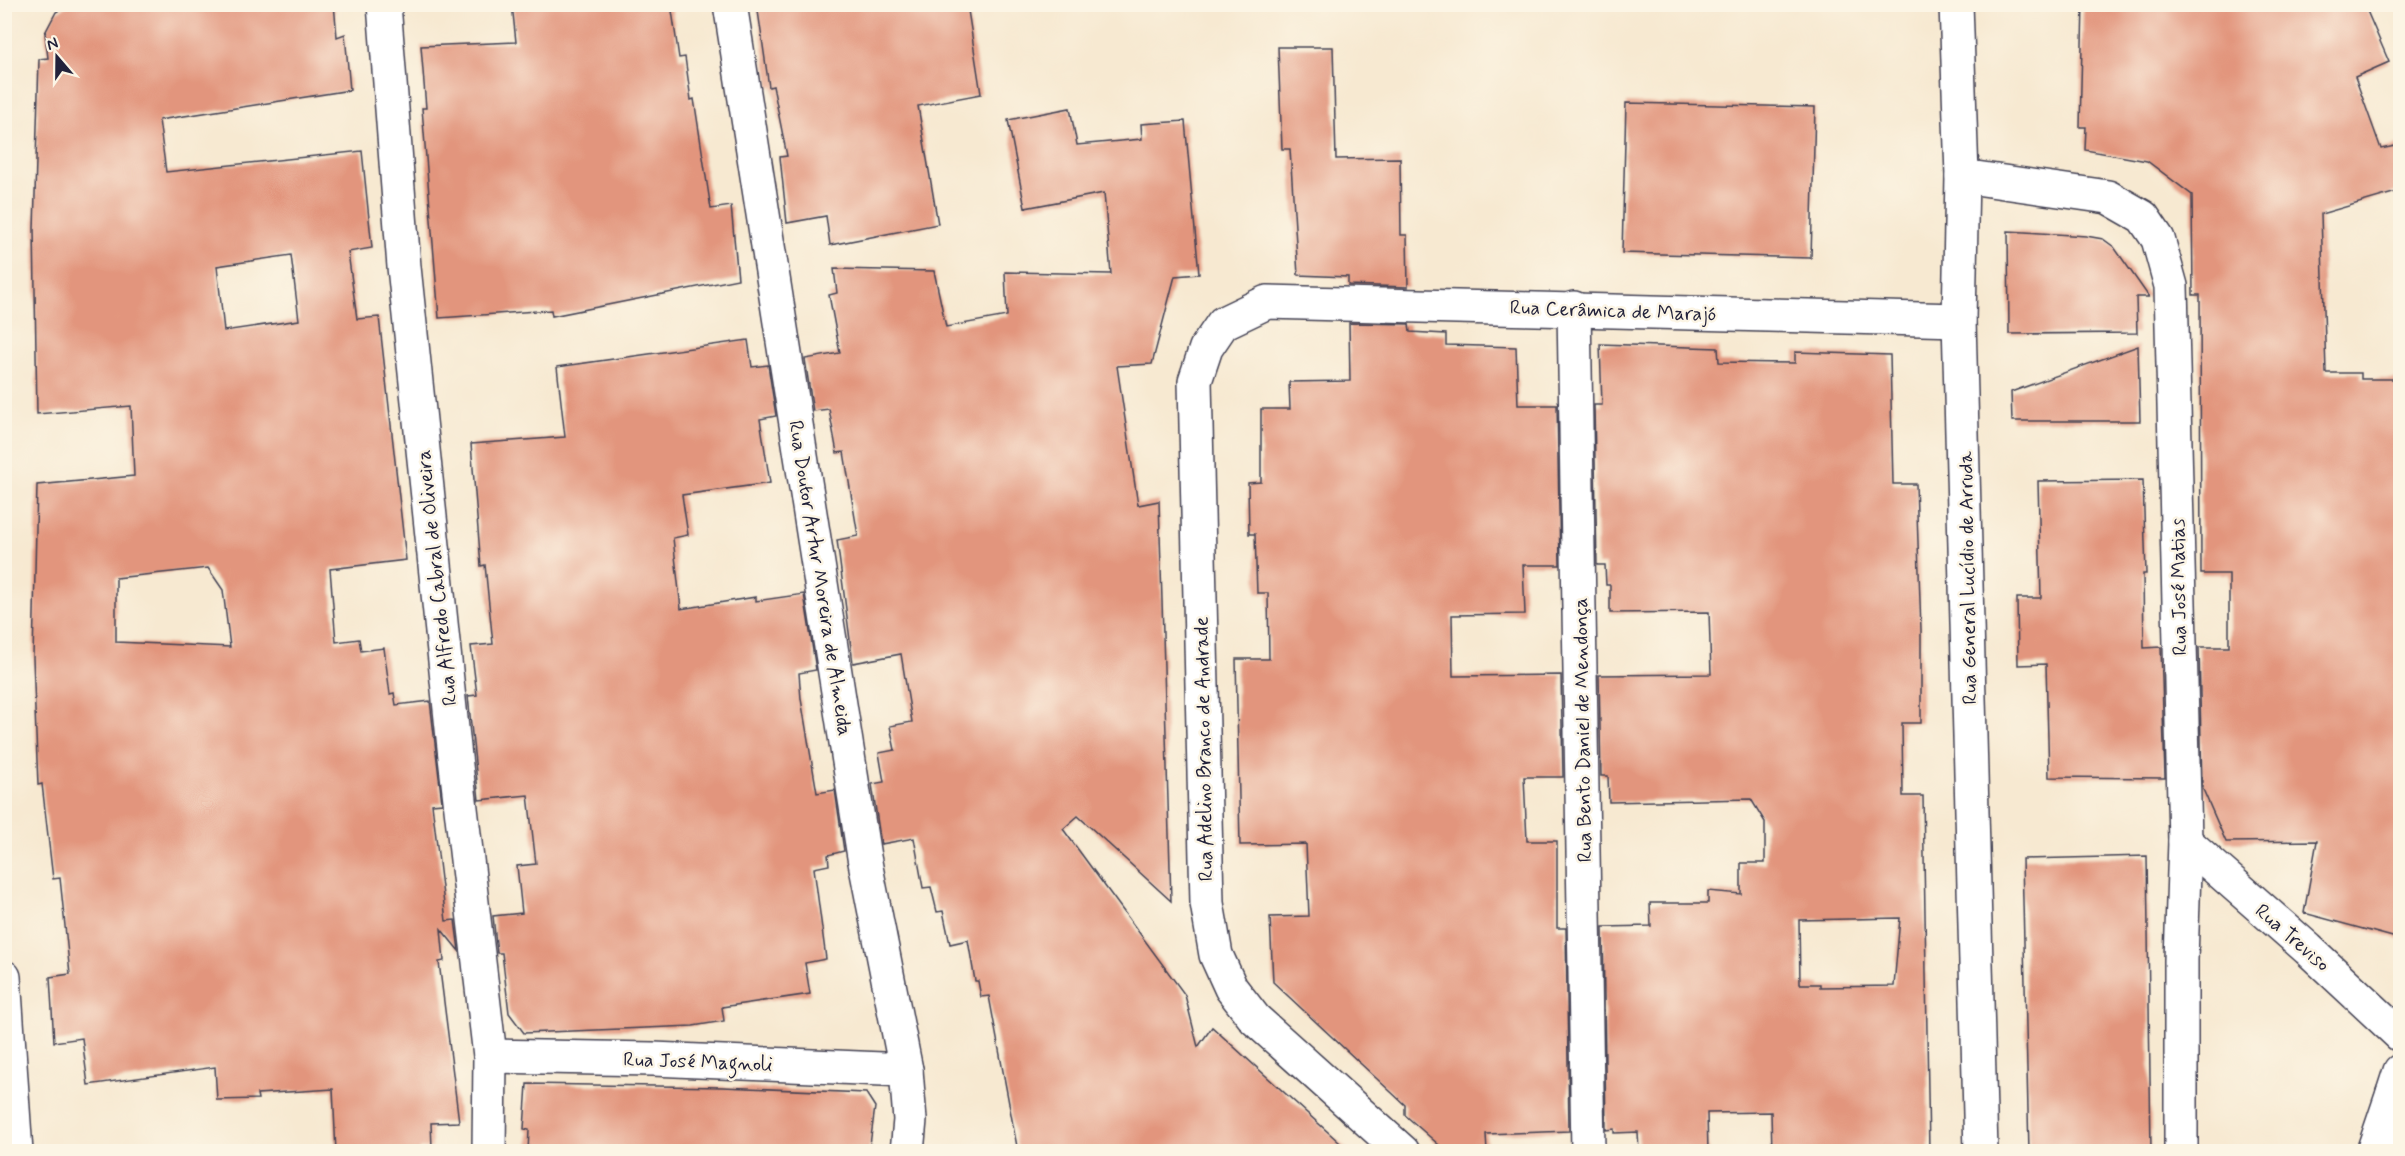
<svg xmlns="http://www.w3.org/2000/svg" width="2405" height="1156" viewBox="0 0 2405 1156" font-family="Mynerve,sans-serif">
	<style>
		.building { fill: #e2957d; fill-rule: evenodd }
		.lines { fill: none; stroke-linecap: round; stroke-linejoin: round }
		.minor-casing { stroke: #424052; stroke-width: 36 }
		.tertiary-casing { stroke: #424052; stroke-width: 36 }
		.minor { stroke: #fff; stroke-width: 33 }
		.tertiary { stroke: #fff; stroke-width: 33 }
		.labels { text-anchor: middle; stroke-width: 5; stroke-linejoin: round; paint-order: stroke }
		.street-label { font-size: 20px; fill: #22223b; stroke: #fcf5e5 }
	</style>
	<rect width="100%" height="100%" fill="#fcf5e5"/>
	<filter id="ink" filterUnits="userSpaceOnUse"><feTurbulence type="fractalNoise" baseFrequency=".0167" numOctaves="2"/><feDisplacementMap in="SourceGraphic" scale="12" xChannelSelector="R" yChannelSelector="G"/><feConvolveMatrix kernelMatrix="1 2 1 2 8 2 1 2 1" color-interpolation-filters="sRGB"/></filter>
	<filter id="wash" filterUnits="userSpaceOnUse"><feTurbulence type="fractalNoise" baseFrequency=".008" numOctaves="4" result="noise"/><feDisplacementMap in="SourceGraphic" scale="24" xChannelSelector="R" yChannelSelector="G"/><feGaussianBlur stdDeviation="1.35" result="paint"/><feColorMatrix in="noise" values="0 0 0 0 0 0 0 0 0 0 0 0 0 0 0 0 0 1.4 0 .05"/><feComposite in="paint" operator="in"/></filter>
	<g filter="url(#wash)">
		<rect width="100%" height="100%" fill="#f7e9d1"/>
		<g id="blocks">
			<g class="building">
				<path d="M70,4H334L337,37L345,34L350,90L159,120L166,172L362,151L372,248L348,252L357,319L379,317L406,560L330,569L336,642L359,639L361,651L384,648L390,694L394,693L396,705L430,701L442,803L432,804L446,921L455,920L459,951L441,929L444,961L439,962L459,1122L431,1123L432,1148L419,1149V1152H336L333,1089L257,1094L258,1099L217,1100L215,1067L88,1085L82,1038L54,1042L50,977L70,974L60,878L53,879L42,784L38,785L33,658L37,485L134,476L131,406L37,414L34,229L39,59L48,58L45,33L56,12ZM291,255L299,320L224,331L217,266ZM208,568L223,590L230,647L116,642V578Z"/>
				<path d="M512,4H671L679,58L685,57L691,100L694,99L711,209L731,206L738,279L552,316L551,310L439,318L422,108H426L421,46L516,42Z"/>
				<path d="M757,4H967L981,94L918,106L938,224L830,245L826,216L787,223L780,157L787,156L773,86L769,87Z"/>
				<path d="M2083,4H2364L2389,62L2355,77L2381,149L2400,145V191L2321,214L2326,373H2361V379H2400V939L2304,913L2317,841L2226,842L2202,787L2199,647H2229V574H2201L2200,295H2193L2192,195L2147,161L2085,150L2086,127H2080Z"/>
				<path d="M1278,47H1333L1336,159L1400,158L1401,235H1407L1408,287L1348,285V277L1298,275L1290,149H1282Z"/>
				<path d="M1626,103L1815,107L1811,258L1622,253Z"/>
				<path d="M1070,108L1077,145L1142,139L1141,124L1185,121L1199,274L1175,276L1152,364L1117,366L1138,505L1159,501L1171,901L1078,816L1063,829L1185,995L1198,1047L1212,1027L1350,1152H1018L989,996L981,997L978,981H975L968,940L950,944L943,911L937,912L931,887L923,888L914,838L881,844L872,784L884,782L879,753L895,750L890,726L912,722L901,654L853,663L837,540L858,536L844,452L837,453L829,409L813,411L805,359L840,353L829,295L837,293L834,269L934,271L946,327L1007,316L1005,272L1111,274L1104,193L1025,208L1008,120Z"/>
				<path d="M2008,231L2086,236L2103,239L2114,247L2149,297H2136L2137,333L2009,334Z"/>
				<path d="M1349,323L1409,324L1410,332L1446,334V345L1516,347L1518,405H1557L1560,565H1523L1525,614L1452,615L1453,676L1561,675L1563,777H1524L1527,841H1557V928H1566L1569,1131L1486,1134L1487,1152H1447L1405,1115V1105L1273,982L1270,917L1309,916L1306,844L1240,845L1236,659H1269L1268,593H1257L1255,534H1249L1248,483L1261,482V409H1290L1289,382L1350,381Z"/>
				<path d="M748,340L752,367L768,365L776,416L760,419L770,483L682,495L688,535L673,538L681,609L756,597V601L804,594L816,670L799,673L801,699L817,793L835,790L844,851L828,855L829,865L814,868L826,959L805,963L810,994L722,1007L724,1021L693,1026L524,1033L509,1013L502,953H497L493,916L522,913L517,866L536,864L528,795L479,800L468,696L477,695L471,646L493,644L485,565L481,566L471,444L565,437L557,367Z"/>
				<path d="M1600,344L1718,348L1719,362L1795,363V352L1890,355L1893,484H1916L1921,630V723H1902L1903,796H1923L1929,1152H1772L1771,1112L1707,1113L1708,1152H1639L1638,1132L1614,1133V1129L1606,1130L1603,927L1651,926L1650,903H1708V891L1741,894V863H1765V822L1751,799L1609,802L1608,776H1601L1599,675L1711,674L1709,612L1610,613V585H1606L1605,565H1597L1594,405H1602ZM1900,918L1894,986L1820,987V984H1800L1799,920Z"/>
				<path d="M2138,346L2140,421H2012L2011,392Z"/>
				<path d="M2143,480L2146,574H2143L2144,648L2161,647L2165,778L2049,777L2046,664L2018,665L2017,598H2041L2038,481Z"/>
				<path d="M2147,856L2151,1152H2029L2022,859Z"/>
				<path d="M527,1084L722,1087L866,1093L875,1107L869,1152H528L529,1130L524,1129Z"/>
			</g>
		</g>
	</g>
	<g filter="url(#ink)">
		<use href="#blocks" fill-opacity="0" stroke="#424052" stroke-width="1.5"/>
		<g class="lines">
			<g class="minor-casing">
				<g id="minor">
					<path d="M384,4L404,267L455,757L490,1056L489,1152"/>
					<path d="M730,4L864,857L906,1070L910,1120L907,1152"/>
					<path d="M1956,4L1962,176L1959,320L1981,1152"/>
					<path d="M1962,176L2108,197L2143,217L2158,239L2171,286L2185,841L2181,960V1152"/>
					<path d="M1574,308L1588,1152"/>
					<path d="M2185,841L2308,949L2400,1035"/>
					<path d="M4,977L16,1152"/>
					<path d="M490,1056L653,1059L906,1070"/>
					<path d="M1403,1152L1255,1019L1231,988L1216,955L1207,903L1195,381L1206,348L1223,323L1267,302L1959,320"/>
					<path d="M2373,1152L2393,1093"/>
				</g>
			</g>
			<g class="tertiary-casing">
				<path id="tertiary" d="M2400,1071L2393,1093L2400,1145"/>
			</g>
			<use href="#minor" class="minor"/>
			<use href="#tertiary" class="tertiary"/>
		</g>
	</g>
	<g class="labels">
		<g class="street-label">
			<text transform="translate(1613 310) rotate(2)" y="7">Rua Cerâmica de Marajó</text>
			<text transform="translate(436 578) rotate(-96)" y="7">Rua Alfredo Cabral de Oliveira</text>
			<text transform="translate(821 578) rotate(81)" y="7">Rua Doutor Artur Moreira de Almeida</text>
			<text transform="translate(1967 578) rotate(-91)" y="7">Rua General Lucídio de Arruda</text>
			<text transform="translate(2178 587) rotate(-91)" y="7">Rua José Matias</text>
			<text transform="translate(1582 730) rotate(-91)" y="7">Rua Bento Daniel de Mendonça</text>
			<text transform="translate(1203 749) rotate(-91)" y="7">Rua Adelino Branco de Andrade</text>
			<text transform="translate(2293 937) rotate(41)" y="7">Rua Treviso</text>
			<text transform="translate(698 1061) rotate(2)" y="7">Rua José Magnoli</text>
		</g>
	</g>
	<rect width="2405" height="1156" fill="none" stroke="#fcf5e5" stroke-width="24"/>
	<g transform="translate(57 57) rotate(340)" stroke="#fcf5e5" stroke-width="4.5" paint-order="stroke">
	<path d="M0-4.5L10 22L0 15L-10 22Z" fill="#22223b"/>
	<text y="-9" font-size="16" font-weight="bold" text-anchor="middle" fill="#22223b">N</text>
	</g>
</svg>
